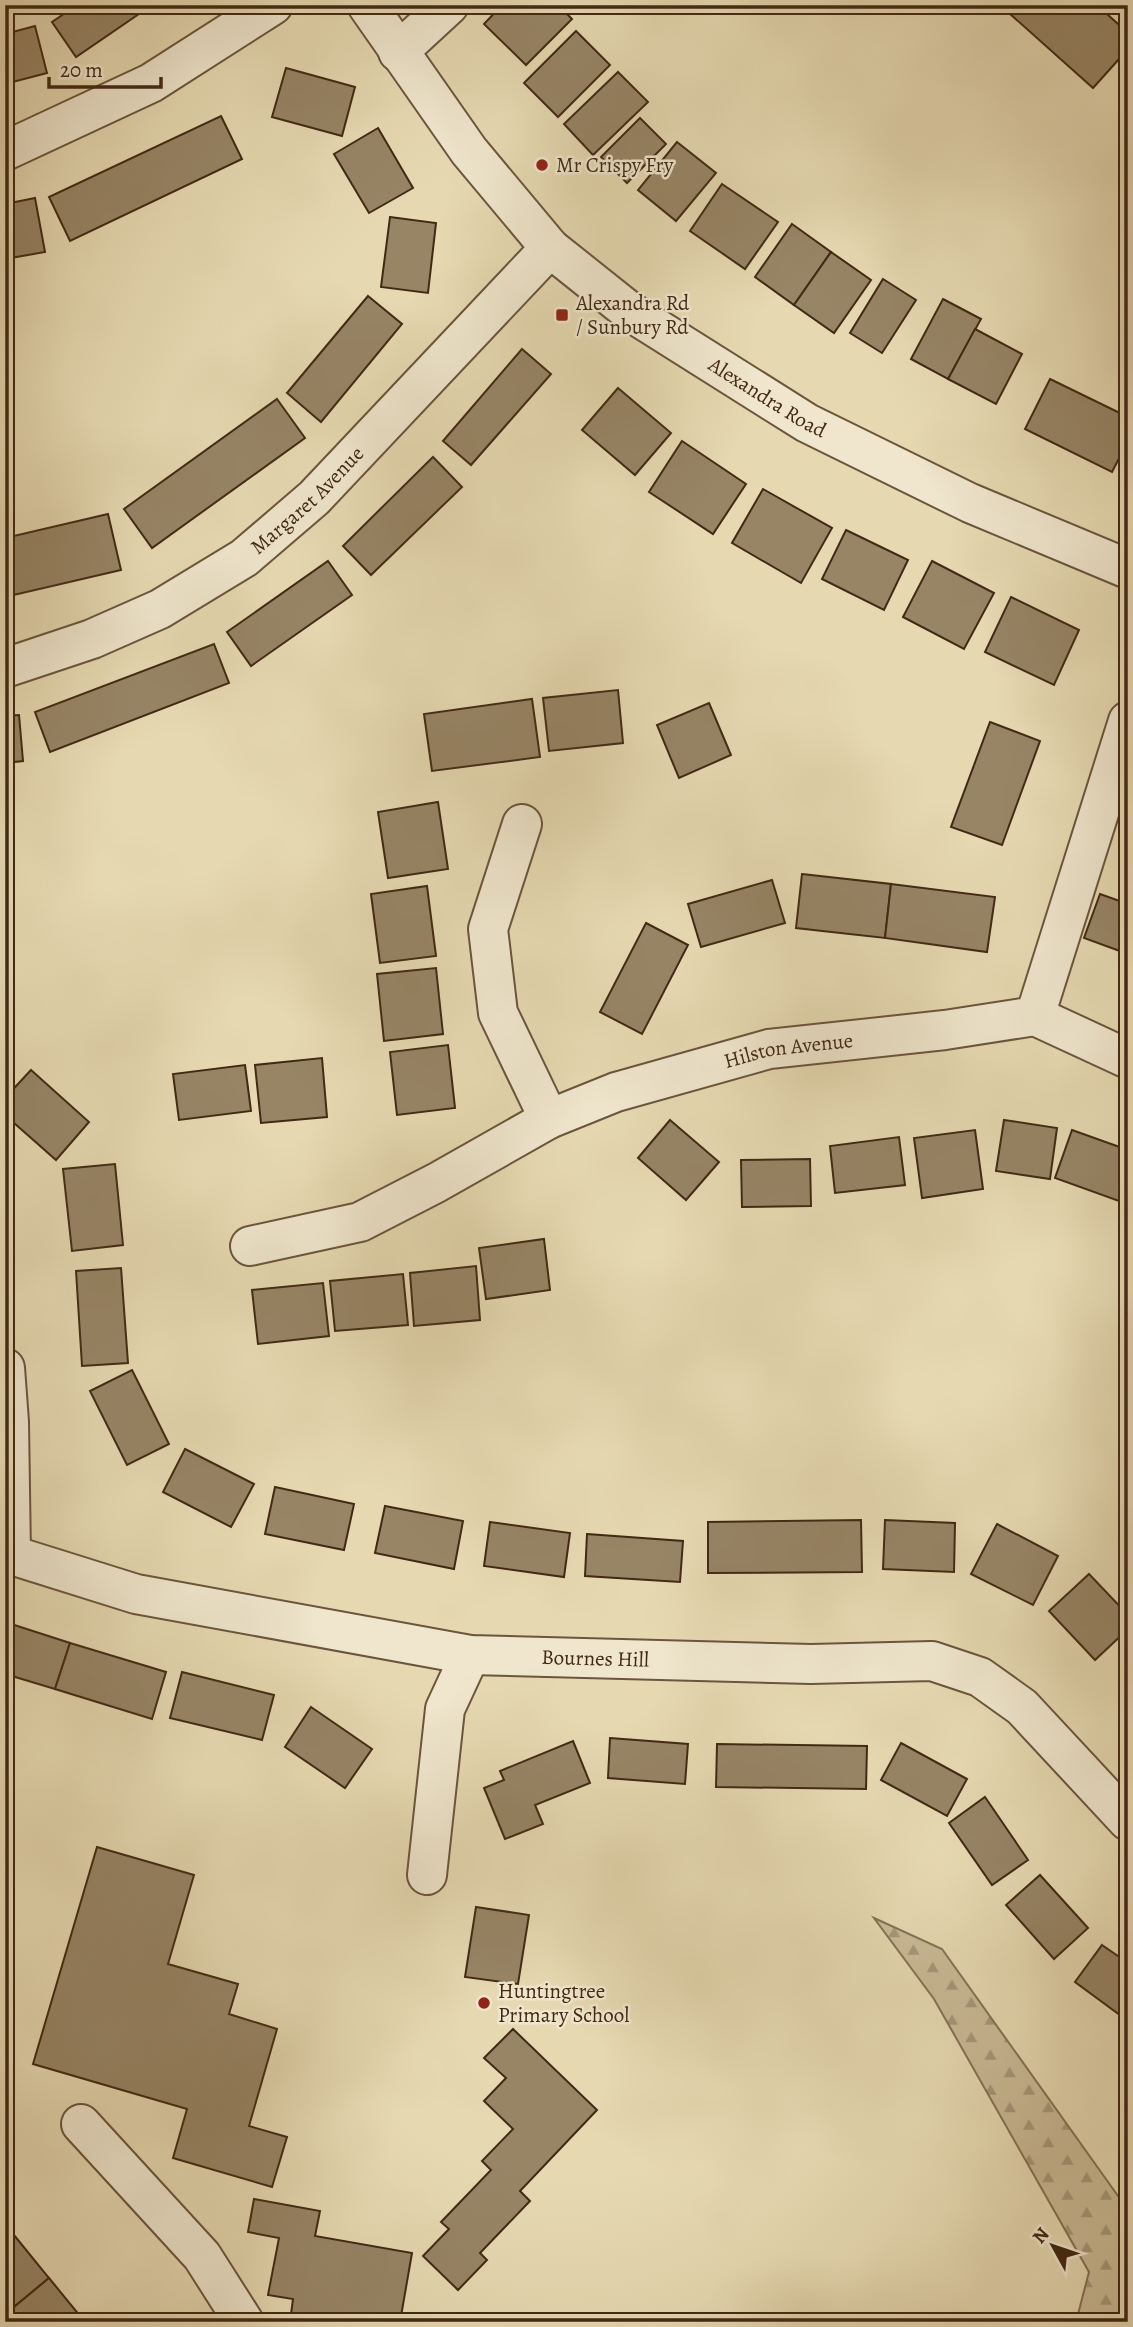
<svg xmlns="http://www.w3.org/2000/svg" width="1133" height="2327" viewBox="0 0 1133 2327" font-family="Alegreya,serif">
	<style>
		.forest { fill: url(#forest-firs); stroke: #867256; stroke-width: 2 }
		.building { fill: #978566; stroke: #422914; stroke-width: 2 }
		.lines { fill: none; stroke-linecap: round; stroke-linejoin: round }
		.minor-casing { stroke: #6b553c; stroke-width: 42 }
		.minor { stroke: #efe6cd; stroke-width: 38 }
		.poi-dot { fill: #8f2418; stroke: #efe6cd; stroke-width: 2.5 }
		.labels { text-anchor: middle; stroke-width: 5; stroke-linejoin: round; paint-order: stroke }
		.poi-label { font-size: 21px; fill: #422914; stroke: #efe6cd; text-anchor: start }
		.street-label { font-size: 21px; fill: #422914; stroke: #efe6cd }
	</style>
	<defs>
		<pattern id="forest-firs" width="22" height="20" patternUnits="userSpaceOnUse" patternTransform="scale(1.75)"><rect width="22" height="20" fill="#cabb97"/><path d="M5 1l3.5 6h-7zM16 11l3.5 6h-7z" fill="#a6987a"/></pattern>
	</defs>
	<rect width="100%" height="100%" fill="#e6d9b2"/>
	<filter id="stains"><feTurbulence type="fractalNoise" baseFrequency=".00286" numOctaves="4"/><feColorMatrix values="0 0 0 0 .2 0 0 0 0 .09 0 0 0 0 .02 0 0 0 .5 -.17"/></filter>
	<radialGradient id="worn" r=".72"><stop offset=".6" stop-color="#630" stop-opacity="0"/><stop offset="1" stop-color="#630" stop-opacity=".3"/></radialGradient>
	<path class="forest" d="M874,1918L942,1949L1128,2210V2322H1076L1089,2272L934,1999Z"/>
	<g class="building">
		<path d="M77,5H152L76,57L52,22Z"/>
		<path d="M502,5H558L572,19L526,65L484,24Z"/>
		<path d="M1000,5H1097L1128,33V49L1093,88Z"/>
		<path d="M35,26L47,73L5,84V34Z"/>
		<path d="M576,31L610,65L558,117L524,83Z"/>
		<path d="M286,68L355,87L342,136L272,117Z"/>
		<path d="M618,72L648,102L593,155L564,124Z"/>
		<path d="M221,116L242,159L70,241L49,197Z"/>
		<path d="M640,118L666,144L627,183L601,157Z"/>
		<path d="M378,128L413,188L369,213L334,154Z"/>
		<path d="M677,142L716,173L676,221L638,190Z"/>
		<path d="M722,184L778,222L745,269L690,231Z"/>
		<path d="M35,198L45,252L5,259V204Z"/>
		<path d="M390,217L436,223L428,293L381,287Z"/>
		<path d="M792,224L831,252L794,305L755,277Z"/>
		<path d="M831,252L871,280L834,333L794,305Z"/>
		<path d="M883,279L916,300L882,353L850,333Z"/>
		<path d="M368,296L402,324L321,422L287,393Z"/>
		<path d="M943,299L981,319L948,379L911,359Z"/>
		<path d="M975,329L1022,354L996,404L948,379Z"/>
		<path d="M522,349L551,374L471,465L443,441Z"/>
		<path d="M1050,379L1128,417V441L1112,472L1025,429Z"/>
		<path d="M618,388L671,433L635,475L582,430Z"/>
		<path d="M277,399L305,438L152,548L124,509Z"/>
		<path d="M682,441L746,484L713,534L649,492Z"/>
		<path d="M433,457L462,487L371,575L343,546Z"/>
		<path d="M763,489L832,528L801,583L732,543Z"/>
		<path d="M108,514L121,570L5,597V538Z"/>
		<path d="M846,530L908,560L884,610L822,579Z"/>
		<path d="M328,561L352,595L251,666L227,632Z"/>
		<path d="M932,561L994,593L964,649L903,617Z"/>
		<path d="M1011,597L1079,630L1054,685L985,652Z"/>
		<path d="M214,644L229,683L50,752L35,712Z"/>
		<path d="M618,690L623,743L549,751L543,698Z"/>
		<path d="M532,699L540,757L432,771L424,714Z"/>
		<path d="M709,703L731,755L679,778L657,725Z"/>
		<path d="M19,715L23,761L5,763V716Z"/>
		<path d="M990,722L1040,741L1002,845L951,827Z"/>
		<path d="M438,802L448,869L388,878L378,812Z"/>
		<path d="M802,874L891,884L885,938L796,928Z"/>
		<path d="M772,880L785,923L701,947L688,904Z"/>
		<path d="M891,884L995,897L987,952L885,938Z"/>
		<path d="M427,886L436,956L380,963L371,894Z"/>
		<path d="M1100,894L1128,904V954L1084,938Z"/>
		<path d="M646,923L688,945L642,1034L600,1012Z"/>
		<path d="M436,968L443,1034L384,1041L377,974Z"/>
		<path d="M448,1045L455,1108L397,1115L390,1052Z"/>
		<path d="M322,1058L327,1117L261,1123L255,1065Z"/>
		<path d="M245,1065L251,1111L179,1120L173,1074Z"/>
		<path d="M31,1070L89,1122L56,1160L5,1115V1098Z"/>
		<path d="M670,1120L719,1162L686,1200L638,1158Z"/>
		<path d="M1004,1120L1057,1128L1050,1179L996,1171Z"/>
		<path d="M975,1130L983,1189L922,1198L914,1138Z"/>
		<path d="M1072,1130L1128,1150V1178L1119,1201L1055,1178Z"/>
		<path d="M899,1137L905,1185L835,1193L830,1146Z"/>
		<path d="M810,1159L811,1206L742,1207L741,1160Z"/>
		<path d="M115,1164L123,1245L72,1251L63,1169Z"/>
		<path d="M544,1239L550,1290L486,1299L479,1248Z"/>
		<path d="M476,1266L480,1320L414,1326L410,1273Z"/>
		<path d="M121,1268L128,1363L82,1366L76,1271Z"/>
		<path d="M403,1274L408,1325L335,1331L330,1281Z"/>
		<path d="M323,1283L329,1336L258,1344L252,1290Z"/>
		<path d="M132,1370L169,1444L127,1465L90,1391Z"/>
		<path d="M185,1449L254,1484L231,1527L163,1492Z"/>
		<path d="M275,1487L354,1504L344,1550L265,1534Z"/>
		<path d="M385,1506L463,1521L454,1569L375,1553Z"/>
		<path d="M861,1520L862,1572L708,1573V1522Z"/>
		<path d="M885,1520L955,1523L954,1572L883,1569Z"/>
		<path d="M490,1522L570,1533L564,1577L484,1566Z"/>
		<path d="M997,1524L1058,1556L1033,1605L971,1574Z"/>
		<path d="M587,1534L683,1541L680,1582L585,1576Z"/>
		<path d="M1089,1574L1128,1615V1629L1095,1660L1049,1611Z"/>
		<path d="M5,1622L70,1643L55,1689L5,1674Z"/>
		<path d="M70,1643L166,1672L152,1719L55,1689Z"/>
		<path d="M182,1672L274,1695L262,1740L170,1718Z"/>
		<path d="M311,1707L372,1749L345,1788L285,1747Z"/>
		<path d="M610,1738L688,1744L685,1784L608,1778Z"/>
		<path d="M573,1741L590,1783L535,1805L543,1824L505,1839L484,1788L504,1780L500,1771Z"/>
		<path d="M901,1743L967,1779L947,1816L881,1780Z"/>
		<path d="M717,1744L867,1746L866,1789L716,1787Z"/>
		<path d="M985,1797L1028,1860L992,1885L949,1823Z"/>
		<path d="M97,1847L194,1875L168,1964L238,1984L229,2014L277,2029L249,2126L287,2137L272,2187L173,2158L187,2109L33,2064Z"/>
		<path d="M1040,1875L1088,1928L1054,1959L1006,1905Z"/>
		<path d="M476,1907L529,1915L518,1984L465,1977Z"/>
		<path d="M1102,1945L1128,1963V2021L1075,1982Z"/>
		<path d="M513,2029L597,2110L520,2191L530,2201L480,2253L487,2260L458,2290L423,2256L449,2229L441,2222L491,2170L482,2161L513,2129L484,2101L506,2078L484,2058Z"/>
		<path d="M254,2199L320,2211L315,2236L412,2253L400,2322H290L293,2299L268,2295L279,2238L248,2232Z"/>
		<path d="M5,2224L49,2278L8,2312L5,2309Z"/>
		<path d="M49,2278L85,2322H16L8,2312Z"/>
	</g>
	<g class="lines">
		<g class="minor-casing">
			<g id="minor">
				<path id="s1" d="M367,5L469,151L550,248L629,311L807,423L970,503L1128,569"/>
				<path d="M398,52L449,5"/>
				<path d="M5,151L151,83L273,5"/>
				<path id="s2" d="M5,668L92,639L160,609L244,558L314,498L550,248"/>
				<path d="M522,824L488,929L498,1013L549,1119"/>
				<path d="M1035,1016L1128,1059"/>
				<path id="s3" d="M250,1246L360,1222L436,1183L549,1119L616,1092L769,1049L945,1030L1035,1016L1128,721"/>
				<path d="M5,1368L9,1422L11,1555"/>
				<path id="s4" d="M5,1553L136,1594L470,1655L811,1664L932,1661L980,1677L1022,1707L1128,1821"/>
				<path d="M427,1875L445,1709L470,1655"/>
				<path d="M81,2124L202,2256L244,2322"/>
			</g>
		</g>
		<use href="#minor" class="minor"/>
	</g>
	<g class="poi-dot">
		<circle cx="542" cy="165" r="7"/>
		<rect x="555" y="308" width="14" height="14" rx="3.5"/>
		<circle cx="484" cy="2003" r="7"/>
	</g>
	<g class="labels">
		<g class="poi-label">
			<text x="556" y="172">Mr Crispy Fry</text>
			<text x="576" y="310">Alexandra Rd<tspan x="576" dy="24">/ Sunbury Rd</tspan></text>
			<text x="498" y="1998">Huntingtree<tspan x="498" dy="24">Primary School</tspan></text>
		</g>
		<g class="street-label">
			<text dy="7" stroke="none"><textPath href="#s1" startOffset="569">Alexandra Road</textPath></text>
			<text dy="7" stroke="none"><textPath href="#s2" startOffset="350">Margaret Avenue</textPath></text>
			<text dy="7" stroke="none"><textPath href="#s3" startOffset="578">Hilston Avenue</textPath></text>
			<text dy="7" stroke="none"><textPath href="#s4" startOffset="602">Bournes Hill</textPath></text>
		</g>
	</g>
	<rect width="1133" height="2327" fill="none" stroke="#e6d9b2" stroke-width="28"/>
	<rect x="7" y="7" width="1119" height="2313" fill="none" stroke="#422914" stroke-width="3.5"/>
	<rect x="14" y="14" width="1105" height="2299" fill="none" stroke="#422914" stroke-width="2"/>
	<g transform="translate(1053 2246) rotate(310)" stroke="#efe6cd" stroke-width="5" paint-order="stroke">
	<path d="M0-5L12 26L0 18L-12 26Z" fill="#422914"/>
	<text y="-10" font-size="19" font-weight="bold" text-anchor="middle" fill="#422914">N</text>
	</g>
	<path d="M49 77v10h112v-10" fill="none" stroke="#422914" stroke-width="3.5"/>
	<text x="60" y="77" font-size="21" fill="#422914" stroke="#efe6cd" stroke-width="5" paint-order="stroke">20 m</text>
	<rect width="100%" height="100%" filter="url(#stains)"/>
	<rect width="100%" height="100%" fill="url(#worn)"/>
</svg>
